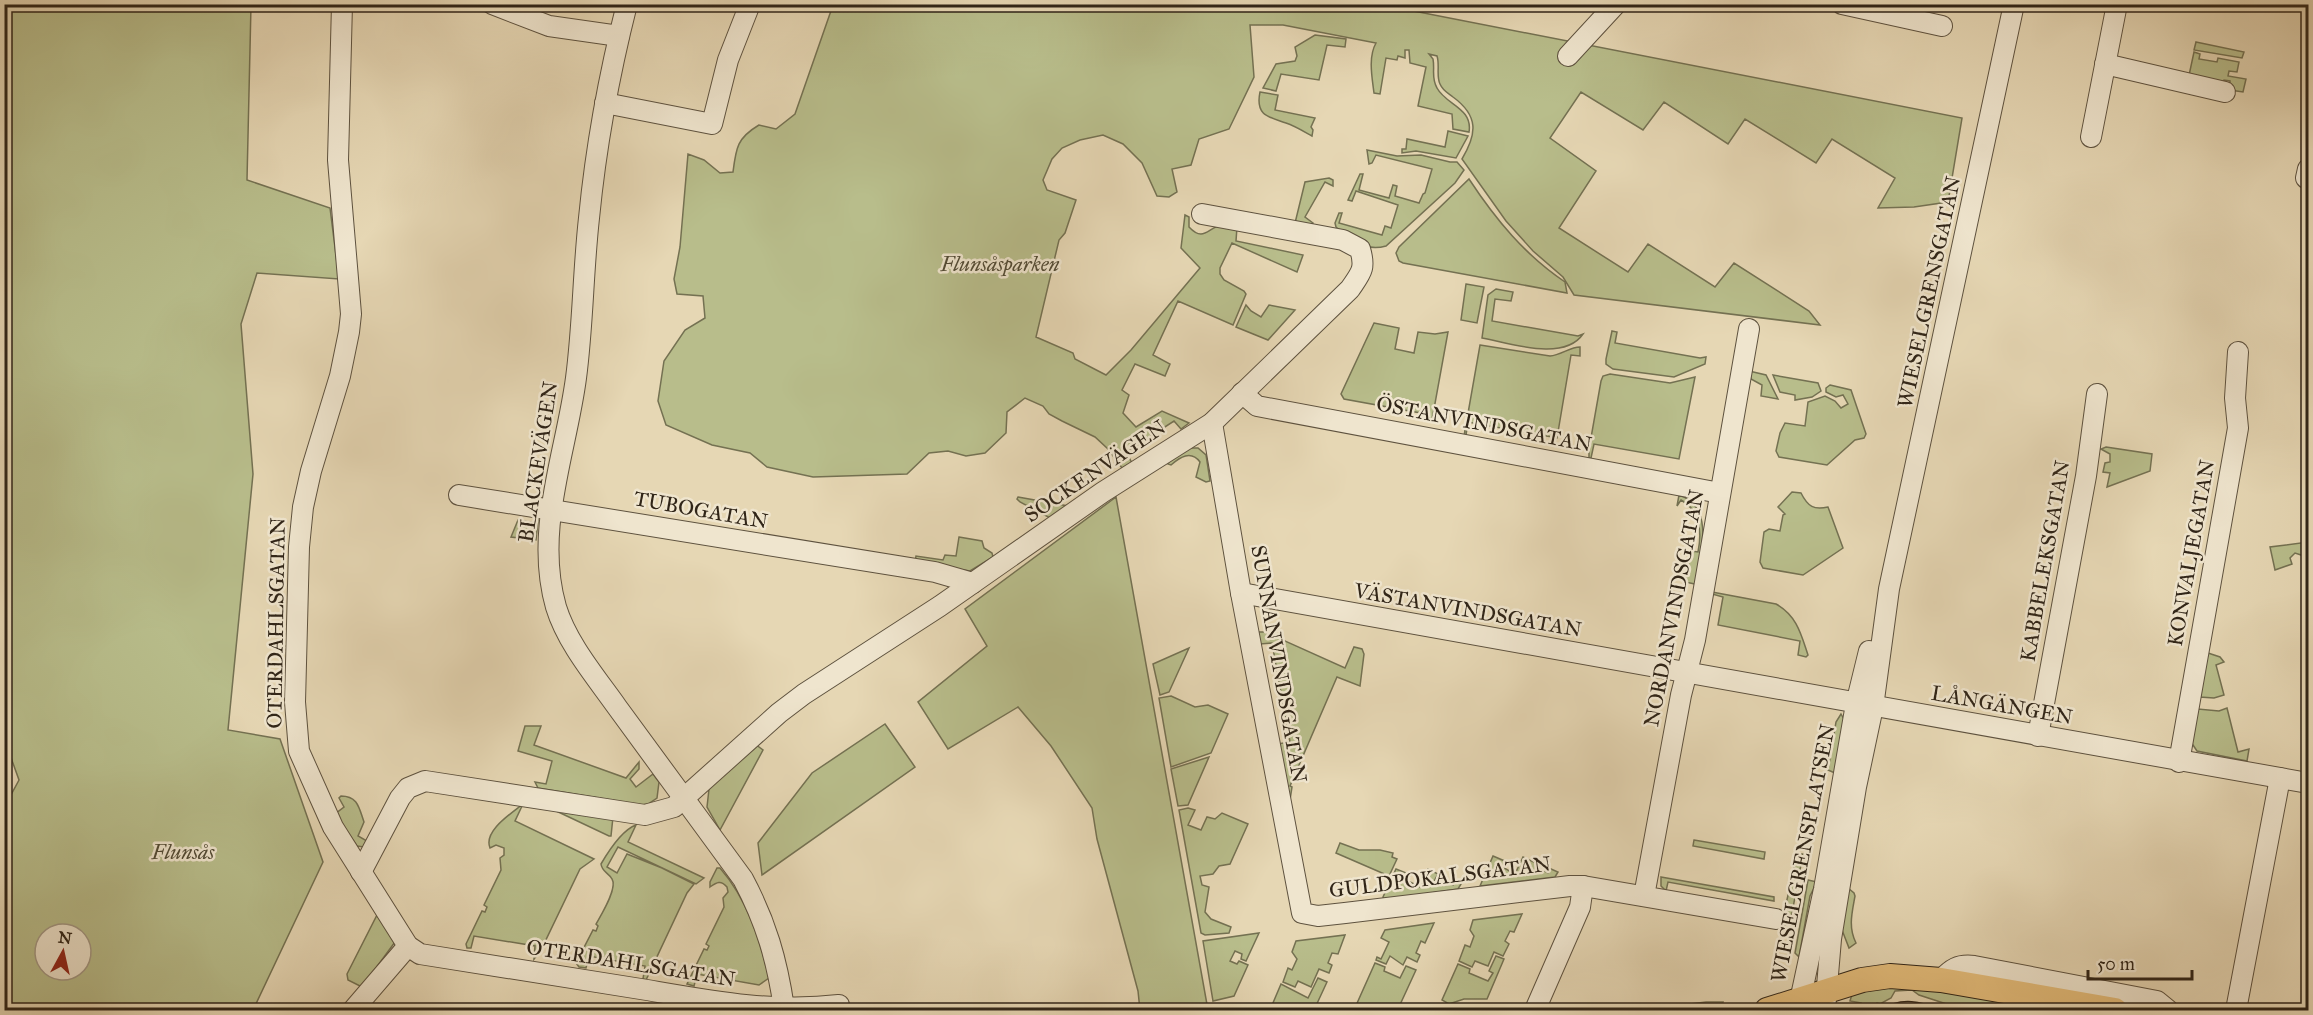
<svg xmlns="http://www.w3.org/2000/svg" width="2313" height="1015" viewBox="0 0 2313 1015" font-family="'IM FELL Great Primer',serif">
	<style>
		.green { fill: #b8bd8b; stroke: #747152; stroke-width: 1.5; fill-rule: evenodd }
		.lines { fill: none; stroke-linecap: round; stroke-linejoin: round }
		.minor-casing { stroke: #5e523f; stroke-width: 22 }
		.major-casing { stroke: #302518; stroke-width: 26 }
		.minor { stroke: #efe5ce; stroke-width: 20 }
		.major { stroke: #e3bc7a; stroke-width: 24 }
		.tram { stroke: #302518; stroke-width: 1.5 }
		.labels { text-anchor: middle; stroke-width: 5; stroke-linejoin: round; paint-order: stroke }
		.park-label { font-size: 21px; font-style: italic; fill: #524b35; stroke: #efe5ce }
		.street-label { font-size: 21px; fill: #302518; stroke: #efe5ce }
	</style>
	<rect width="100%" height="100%" fill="#e6d7b4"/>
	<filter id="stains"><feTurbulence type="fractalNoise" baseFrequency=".00333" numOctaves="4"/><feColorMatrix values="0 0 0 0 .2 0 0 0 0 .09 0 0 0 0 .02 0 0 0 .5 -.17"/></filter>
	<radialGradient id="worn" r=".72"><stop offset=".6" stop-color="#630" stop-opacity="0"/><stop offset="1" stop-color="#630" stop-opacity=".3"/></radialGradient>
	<g class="green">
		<path d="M5,5H251L247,180L330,208L339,279L257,273L241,324L253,474L228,730L280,739L323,862L253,1010H5V806L19,780L5,741ZM45,934H81V970H45Z"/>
		<path d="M833,5H1383L1962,118L1948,202L1914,207L1878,208L1895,178L1832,139L1816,163L1745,119L1728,144L1664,102L1643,130L1581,92L1550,138L1596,171L1559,228L1628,272L1648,244L1715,287L1734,263L1809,311L1820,325L1574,295L1563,277L1533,251L1506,221L1462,159C1477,134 1479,116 1453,97C1448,93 1443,91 1440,84C1436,76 1440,65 1437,56L1429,54L1433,59C1435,70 1431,78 1437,88C1446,105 1473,108 1469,132L1453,129L1452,114L1418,106L1426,67L1410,63L1409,50H1405V58L1398,56L1397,60L1386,58L1380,94L1374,93C1372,77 1368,57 1376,43L1283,25H1250L1254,77L1229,129L1199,139L1191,165L1172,169L1177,192L1169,197L1157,196L1142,163L1123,144L1103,135L1080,140L1062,148L1052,159L1043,180L1047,190L1076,200L1065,233L1059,240L1036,337L1073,353L1075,359L1106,375L1131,350L1200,268L1181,248L1185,215L1189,217V227C1204,243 1208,227 1222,225C1226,225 1233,227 1237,227L1236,241L1303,255L1297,272L1232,243L1220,268V274L1224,280L1244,291L1246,294L1233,325L1178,301L1153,355L1170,364L1165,376L1135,364L1122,390L1129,395L1123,413L1136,427L1162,411L1189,423L1181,429L1174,421L1126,452L1132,463L1122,468L1108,449L1095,437L1062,421L1049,414L1043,406L1025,398L1007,412L1006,433L985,453L966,456L948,451L929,453L907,474L813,477L767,467L750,453L712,445L666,425L658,401L664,361L685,330L705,318L703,296L677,294L674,279L680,247L688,154L704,160L720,173L733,172C736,148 737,138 759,125L776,129L795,114Z"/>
		<path d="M1315,35L1346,39L1345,47L1327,45L1319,80L1281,74L1276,91L1263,88L1276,64L1295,61L1297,56L1295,47Z"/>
		<path d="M2196,42L2244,52L2242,58L2194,50Z"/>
		<path d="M2194,52L2200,54L2199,59L2217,62L2218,58L2239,62L2237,72L2229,71L2228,76L2246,79L2243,92L2230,90V81L2224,80L2221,87L2188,80Z"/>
		<path d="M1260,92L1278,95L1275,110L1315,118L1311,127L1313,130L1312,136C1303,131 1295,126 1286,123C1269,117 1255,116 1260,92Z"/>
		<path d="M1448,131L1468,136L1456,158L1416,151L1402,153V149H1406L1407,139L1445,147Z"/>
		<path d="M1367,150L1397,156L1421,155L1450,162H1457L1464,170L1455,183L1386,246C1365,252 1352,240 1336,227L1335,223L1339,213H1342L1339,223L1382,235L1385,226L1391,228L1398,205L1356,191L1352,201L1348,200L1360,174H1363L1359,190L1389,198L1393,185L1397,186L1395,196L1419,203L1423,194L1425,193L1432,169L1376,155L1372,163L1369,164Z"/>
		<path d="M1329,178L1333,180V186L1325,182L1305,217L1313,223L1311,225L1295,223L1305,182Z"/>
		<path d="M1469,179C1496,220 1525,255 1565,282L1567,293L1403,263L1399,261L1396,253L1399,247Z"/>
		<path d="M1466,284L1484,287L1477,323L1461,320Z"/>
		<path d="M1496,289L1513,292L1511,301L1495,299L1492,321L1578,336L1583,334C1564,362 1510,343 1482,338L1488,295Z"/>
		<path d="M1246,305L1251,311L1261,317L1269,305L1295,310L1268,340L1236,327Z"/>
		<path d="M1374,323L1399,328L1395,349L1414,353L1418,332L1435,334L1448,332L1432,420H1429L1426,414L1344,399L1341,394Z"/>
		<path d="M1612,331L1617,332L1615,343L1700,358L1706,357L1705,364L1674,377L1613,369L1606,364V359Z"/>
		<path d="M1480,345L1550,356C1561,355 1570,347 1580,347V356L1571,355L1557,438L1468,422L1466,435L1464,436Z"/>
		<path d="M1749,371L1766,375L1778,399L1761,396L1762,385L1751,379Z"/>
		<path d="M1610,374L1670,383L1695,377L1679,459L1594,444L1591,458L1589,459V449L1601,381L1603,376Z"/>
		<path d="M1773,375L1818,383L1821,391L1812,397L1795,400V395L1780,392Z"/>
		<path d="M1830,385L1851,390L1866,434L1864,438L1855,440L1827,465L1779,457L1776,451L1780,433L1785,423L1805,426L1808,402L1825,396L1835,401L1841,408L1848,404L1843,395L1836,397L1826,392V388Z"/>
		<path d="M2106,447L2152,454L2150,471L2107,487L2110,473L2103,472L2105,463L2110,462V454L2101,449Z"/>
		<path d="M1189,448H1198L1206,455L1210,481L1206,482L1196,477L1200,462C1191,450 1180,457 1171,465L1168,464V462Z"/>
		<path d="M1792,492L1801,493C1808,507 1814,510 1828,507L1843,548L1803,575L1763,568L1760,562L1764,532L1769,529L1780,531L1783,515L1785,514L1778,507Z"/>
		<path d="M1679,495C1716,507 1700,556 1695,584L1685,582L1691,551L1698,552C1702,532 1701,511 1681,500L1677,506Z"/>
		<path d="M1018,497L1068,506L1050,518L1020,502L1017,499Z"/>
		<path d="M1116,497L1208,1010H1140L1138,991L1097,839L1092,808L1051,746L1018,707L948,749L918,702L987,646L965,609Z"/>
		<path d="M538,513H539L536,540L511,537L518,520L536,523Z"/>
		<path d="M959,537L982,541L984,548L992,553L993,557L970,571L915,562L916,556L943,560L945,555L956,556Z"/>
		<path d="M2308,542V555L2304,559L2301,555L2295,553L2290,558L2292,564L2275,570L2270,547Z"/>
		<path d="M1712,592L1776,604C1797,616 1801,634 1808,655L1806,657L1798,655L1800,641L1718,625L1723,597L1712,594Z"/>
		<path d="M1257,632H1265L1345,668L1354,647L1362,649L1364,654L1360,686L1337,677L1290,786L1292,787L1290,800L1277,744L1290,742L1272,643L1260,644Z"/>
		<path d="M1189,648L1169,692L1160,695L1153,664Z"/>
		<path d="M2208,653L2220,657L2224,662L2216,665L2224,695L2214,698L2200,697Z"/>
		<path d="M1171,696L1195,707L1208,705L1228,714L1211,753L1171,767L1159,698Z"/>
		<path d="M2227,708L2238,752L2249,749L2247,761L2197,751L2191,742L2198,709L2219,711Z"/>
		<path d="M1841,714L1845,721L1837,774L1828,770L1836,722Z"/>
		<path d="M885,724L915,767L762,875L758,843L812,773Z"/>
		<path d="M525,726H541L534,745L626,778L639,762V769L630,779L636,787L653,774L659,782L657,798L648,804L641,805L538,788L535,782L546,784L552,761L518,751Z"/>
		<path d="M755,744L763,750L720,830L707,807L709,789Z"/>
		<path d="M1209,757L1188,805L1178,806L1171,769Z"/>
		<path d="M341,796C358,796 359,808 364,822L358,836L367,841L364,847L357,846L335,814L344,807L339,798Z"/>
		<path d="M523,804L515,821L594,859L580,869L541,950L534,959L535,946L474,936L471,948H467L466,944L482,911L485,912L487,907L484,905L501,870L500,858L504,855V848L496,845L490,848C483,831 512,813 523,804Z"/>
		<path d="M1188,808L1195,810L1188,825L1201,830L1207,817L1215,819L1222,813L1248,824L1230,864L1219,866L1213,874L1200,876L1202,885L1209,887L1205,912L1211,919L1231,927L1229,933L1205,935L1201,933L1179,810Z"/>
		<path d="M552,809L613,817L611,836H609Z"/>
		<path d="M636,825L628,842L704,878L696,884L618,847L607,867L617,873L627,854L662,868L694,884L687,893L646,980L643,979L645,966L589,956L586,968L579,967L576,963L593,930L596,931L598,926L596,924C601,915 618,888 612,879C608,872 602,872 601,864C608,852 622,830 636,825Z"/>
		<path d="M1694,840L1765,852L1764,859L1693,846Z"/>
		<path d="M1340,843L1359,850H1380L1393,853L1392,857L1397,859L1389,876L1336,853Z"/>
		<path d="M1797,854H1803L1790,924L1781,927Z"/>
		<path d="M1493,856L1507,862L1504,868L1515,874L1523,857L1540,865L1539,868L1548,873L1551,869L1558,872L1555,877L1480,886Z"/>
		<path d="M717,868H720C747,899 760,939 769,978L759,985L697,974L694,986L687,984L704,949L707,950L709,946L706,944L724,907L723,898L728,892L727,887C721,880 717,882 710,887V882Z"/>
		<path d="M1396,869L1411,875L1406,880L1420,887L1428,869L1438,874L1432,885L1434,886L1440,875L1443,876L1442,879L1453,885L1455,881L1461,884L1458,889L1384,900L1383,897Z"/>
		<path d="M1661,877L1774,897V901L1668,882L1666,891L1661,886Z"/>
		<path d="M1808,880L1817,882L1810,896L1799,957L1795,953Z"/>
		<path d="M1848,888L1854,893L1855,896C1852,913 1848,927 1856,943L1849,948L1842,930Z"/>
		<path d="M1522,914L1514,932L1510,931L1505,941L1509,944L1503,956L1494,952L1488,966L1475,961L1472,967L1459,961L1465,945L1470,947L1474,936L1470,930L1473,920Z"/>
		<path d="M377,915L395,942L362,987L348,980L347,974Z"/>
		<path d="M1434,923L1425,943L1421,941L1416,953L1420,955L1417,962L1407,957L1403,965L1390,956L1386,964L1376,960L1377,957L1381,959L1389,942L1381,938L1385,930Z"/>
		<path d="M1259,933L1246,961L1241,959L1242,954L1235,951L1230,961L1237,964L1239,961L1248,965L1234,996L1213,1001L1203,941Z"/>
		<path d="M1345,935L1338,954L1332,953L1328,963L1332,965L1329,973L1319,969L1311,987L1298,981L1295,987L1283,982L1288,968L1292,970L1297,959L1292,952L1296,941Z"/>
		<path d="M1496,956L1504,959L1487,999H1464L1449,1004L1442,1000L1458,964L1470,969L1469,973L1488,981L1493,973L1489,971Z"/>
		<path d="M1375,963L1385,967L1384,971L1400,978L1406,966L1416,970L1398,1009L1354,1010Z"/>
		<path d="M1318,978L1327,982L1314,1010H1270L1281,984L1308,998Z"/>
		<path d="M1893,985L2064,1010H1965L1919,995L1912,990L1895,991L1891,998L1880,1004L1877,1003L1869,1009L1861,1003L1850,1001L1853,991Z"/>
		<path d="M1706,1002H1723L1722,1006L1710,1010H1643Z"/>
	</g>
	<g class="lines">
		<g class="minor-casing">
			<g id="minor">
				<path d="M342,4L338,160L351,314L349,332L340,376L311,471L303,507L299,547L295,702L299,751L333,827L408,946L420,954C496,966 572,978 647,990C711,1001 774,1013 839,1005"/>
				<path d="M492,4L549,26L619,36"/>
				<path d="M627,4C609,75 596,146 589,218C583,272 583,325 576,378C566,454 534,530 556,607C567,643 595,676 617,707C659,765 701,821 743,879C766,922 777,960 784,1008"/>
				<path d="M1842,4L1942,26"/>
				<path d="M1568,56L1616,4"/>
				<path d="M2105,64L2225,92"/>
				<path d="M605,103L712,124L728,60L750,4"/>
				<path d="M2091,137L2117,4"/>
				<path d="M2306,178L2308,169"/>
				<path d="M1242,393L1257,406L1720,493"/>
				<path d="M1212,423L1241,593L1302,913L1318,916L1345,913L1570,886H1583L1776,919"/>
				<path d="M459,495L935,572L973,583"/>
				<path d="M1241,593L2308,783"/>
				<path d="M2038,736L2086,476L2097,394"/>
				<path d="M2179,762L2238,428L2235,398L2238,352"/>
				<path d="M361,872L400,798L408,788L425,781L645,815L674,807L779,713L804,694L940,606L1103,492L1212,423L1350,289C1361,273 1366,269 1360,249L1343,240L1202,214"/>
				<path d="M1644,896L1681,695L1695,640L1749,329"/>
				<path d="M1941,980C1951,969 1958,964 1974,966L2157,1001L2168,1010"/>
				<path d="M353,1010L408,946"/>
				<path d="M1535,1010L1580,907L1583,886"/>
				<path d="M1798,1010L1824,889L1856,704L1869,651"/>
				<path d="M1825,1010L1831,939L1856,787L1873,707L1889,589L2014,4"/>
				<path d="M2236,1010L2280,778"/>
			</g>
		</g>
		<g class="major-casing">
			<path id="major" d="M1767,1010L1862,980L1890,976L1941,980L2115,1010"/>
		</g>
		<use href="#minor" class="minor"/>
		<use href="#major" class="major"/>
		<path class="tram" d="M1880,1010C1902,996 1921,1002 1944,1010"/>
	</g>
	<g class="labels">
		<g class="park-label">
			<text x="1000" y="271">Flunsåsparken</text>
			<text x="183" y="859">Flunsås</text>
		</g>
		<g class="street-label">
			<text transform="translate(1929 292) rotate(-78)" y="7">WIESELGRENSGATAN</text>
			<text transform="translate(1484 424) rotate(11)" y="7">ÖSTANVINDSGATAN</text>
			<text transform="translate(538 462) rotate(-81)" y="7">BLACKEVÄGEN</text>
			<text transform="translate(1095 471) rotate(-34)" y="7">SOCKENVÄGEN</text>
			<text transform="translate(701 510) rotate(10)" y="7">TUBOGATAN</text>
			<text transform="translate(2191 553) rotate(-80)" y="7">KONVALJEGATAN</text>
			<text transform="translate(2045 561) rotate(-80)" y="7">KABBELEKSGATAN</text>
			<text transform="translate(1674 608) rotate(-79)" y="7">NORDANVINDSGATAN</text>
			<text transform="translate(1468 610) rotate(10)" y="7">VÄSTANVINDSGATAN</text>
			<text transform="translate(276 623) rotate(-89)" y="7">OTERDAHLSGATAN</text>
			<text transform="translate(1279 664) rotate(80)" y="7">SUNNANVINDSGATAN</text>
			<text transform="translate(2002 705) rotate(10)" y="7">LÅNGÄNGEN</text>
			<text transform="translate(1803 853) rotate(-79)" y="7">WIESELGRENSPLATSEN</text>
			<text transform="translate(1440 877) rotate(-7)" y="7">GULDPOKALSGATAN</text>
			<text transform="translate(631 963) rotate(9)" y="7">OTERDAHLSGATAN</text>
		</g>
	</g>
	<rect width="2313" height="1015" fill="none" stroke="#e6d7b4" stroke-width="24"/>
	<rect x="6" y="6" width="2301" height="1003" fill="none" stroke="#302518" stroke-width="3"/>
	<rect x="12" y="12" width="2289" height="991" fill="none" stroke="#302518" stroke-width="1.5"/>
	<g transform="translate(63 952) rotate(8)"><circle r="28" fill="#efe5ce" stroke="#a39885" stroke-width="1.5"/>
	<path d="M0-4.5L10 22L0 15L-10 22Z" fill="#8f2418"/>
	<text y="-9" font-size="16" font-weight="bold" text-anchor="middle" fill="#302518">N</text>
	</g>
	<path d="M2088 970v9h104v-9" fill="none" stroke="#302518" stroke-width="3"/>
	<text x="2097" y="970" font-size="18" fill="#302518" stroke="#efe5ce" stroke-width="4.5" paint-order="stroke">50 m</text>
	<rect width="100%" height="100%" filter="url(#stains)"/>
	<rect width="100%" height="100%" fill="url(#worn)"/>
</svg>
